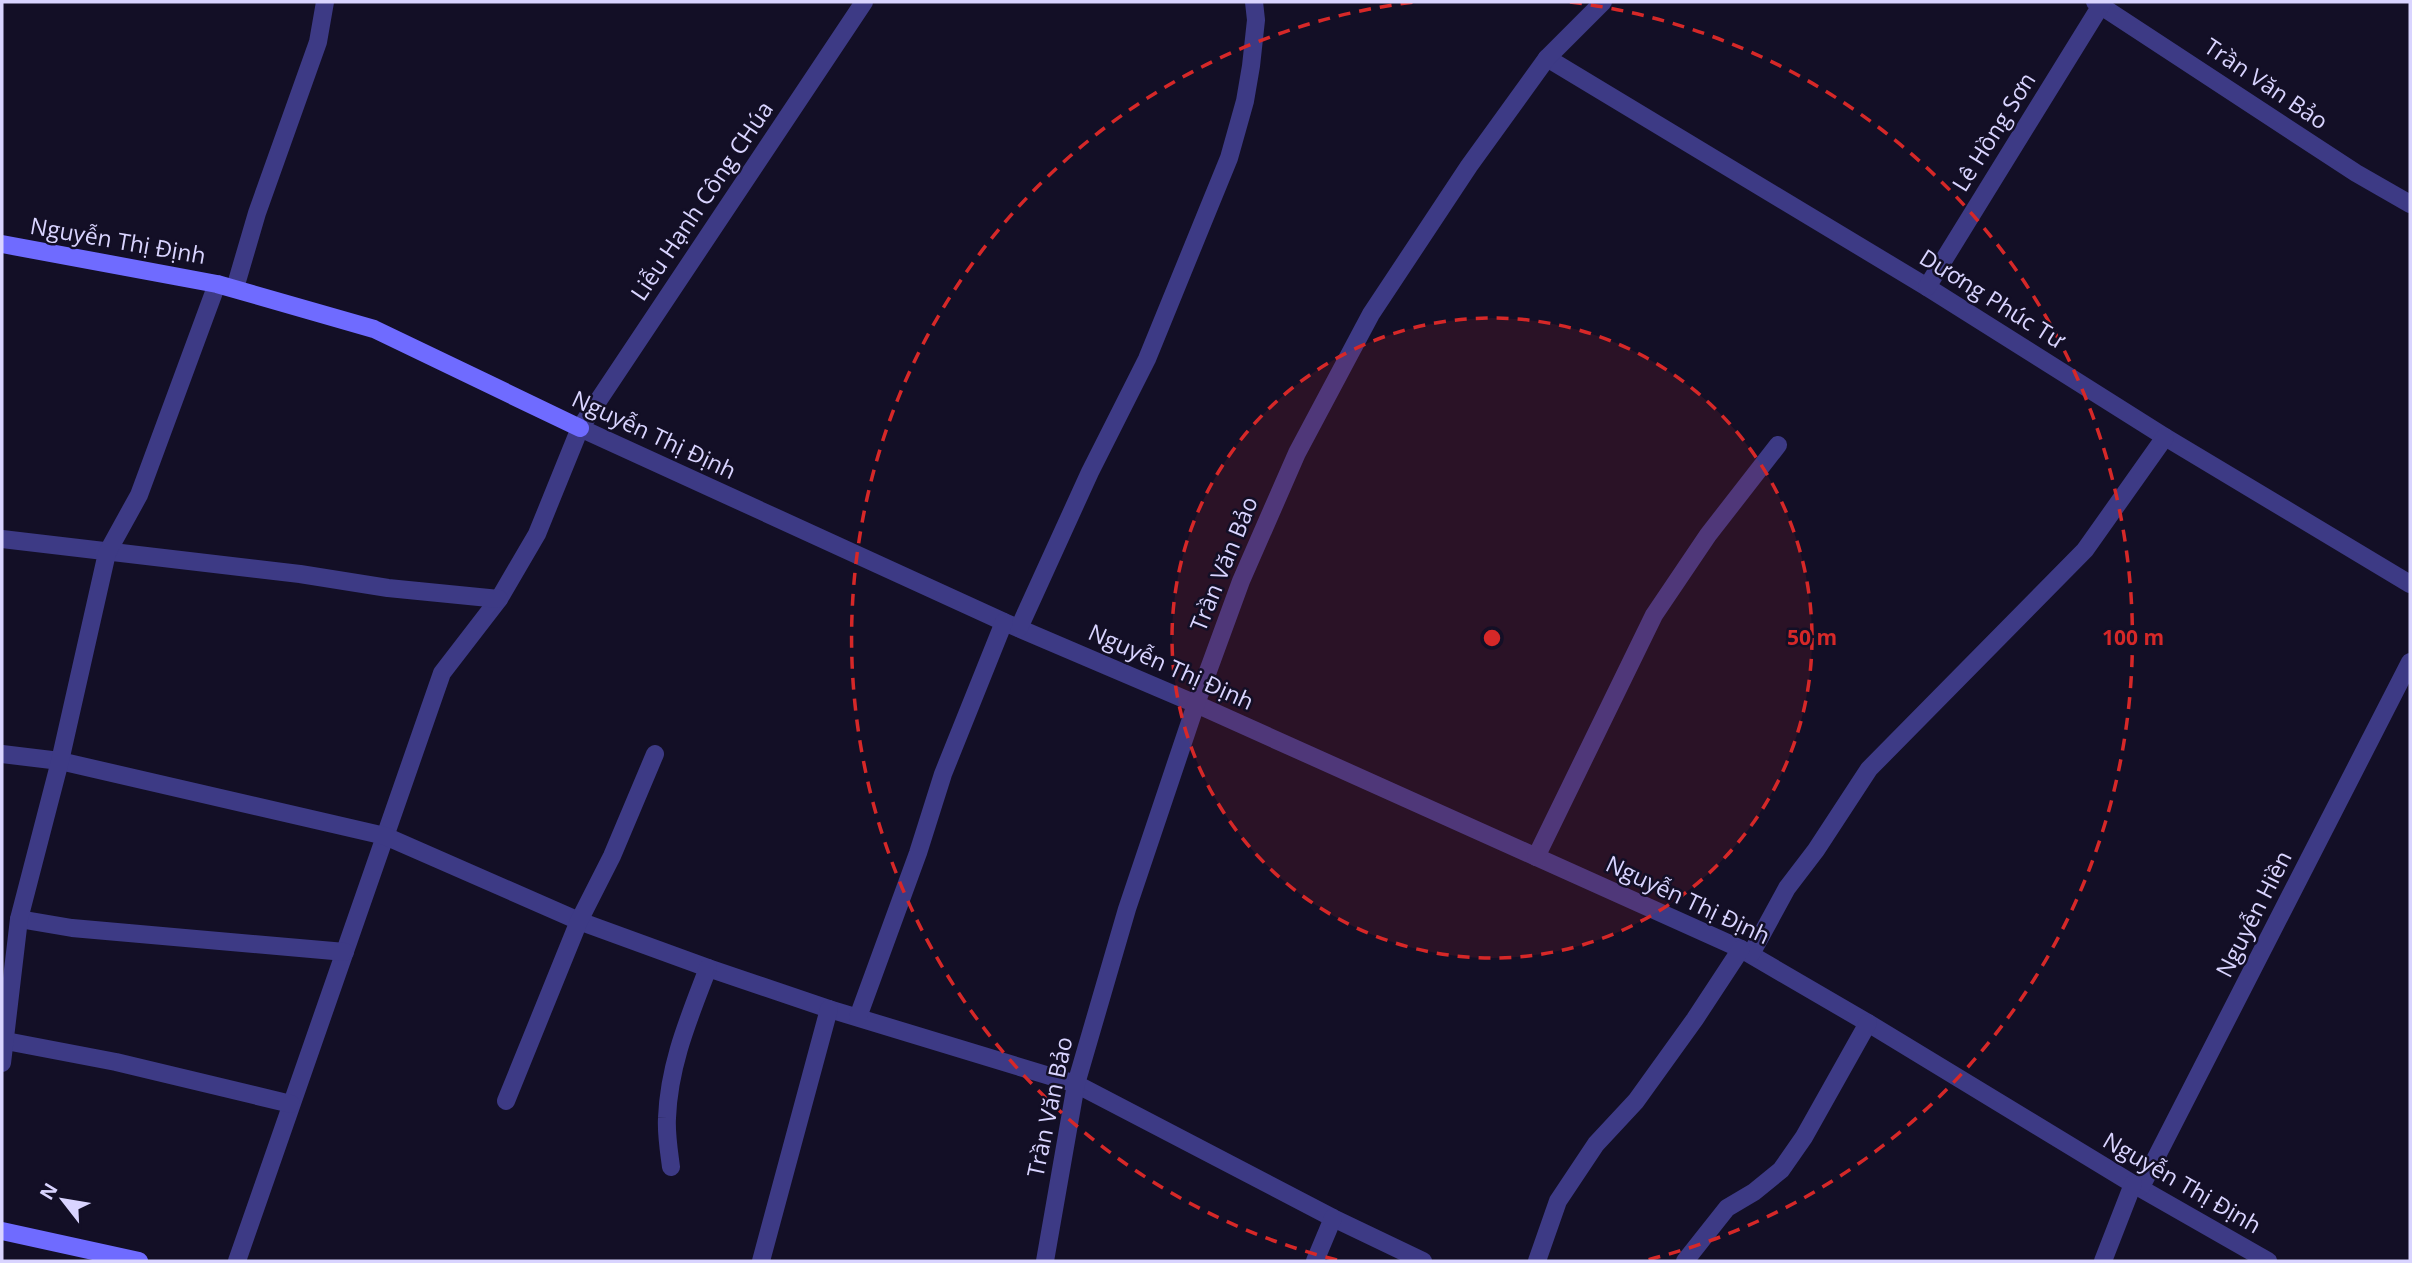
<svg xmlns="http://www.w3.org/2000/svg" width="2412" height="1263" viewBox="0 0 2412 1263" font-family="'Open Sans',sans-serif">
	<style>
		.lines { fill: none; stroke-linecap: round; stroke-linejoin: round }
		.lane { stroke: #3d3a85; stroke-width: 18 }
		.street { stroke: #3d3a85; stroke-width: 18 }
		.secondary { stroke: #6f6bff; stroke-width: 18 }
		.ring { fill: none; stroke: #d62828; stroke-width: 3.5; stroke-dasharray: 12 9 }
		.labels { text-anchor: middle; stroke-width: 5; stroke-linejoin: round; paint-order: stroke }
		.street-label { font-size: 23px; fill: #d9d4ff; stroke: #130f26 }
		.centre { fill: #d62828; stroke: #130f26; stroke-width: 3.5 }
		.ring-label { font-size: 21px; text-anchor: middle; font-weight: bold; fill: #d62828; stroke: #130f26; stroke-width: 5; stroke-linejoin: round; paint-order: stroke }
	</style>
	<rect width="100%" height="100%" fill="#130f26"/>
	<g class="lines">
		<path class="lane" d="M237,1261L442,673L499,599L537,534L580,428"/>
		<g class="street">
			<path d="M864,2L580,428L1004,622L1196,704L1741,949L1868,1023L2133,1184L2268,1261"/>
			<path d="M2095,2L2356,173L2410,204"/>
			<path d="M1547,58L1927,287L2165,437L2410,584"/>
			<path d="M1927,287L2103,2"/>
			<path d="M235,288L257,213L318,42L325,2"/>
			<path d="M2,539L300,574L388,588L499,599"/>
			<path d="M1019,628L1090,472L1147,359L1229,158L1245,101L1251,66L1256,20L1254,2"/>
			<path d="M2,754L60,761L385,836L579,921L708,968L829,1009L1076,1084L1333,1218L1423,1261"/>
			<path d="M1536,857L1654,615L1708,535L1778,445"/>
			<path d="M19,919L72,928L345,952"/>
			<path d="M1751,954L1787,888L1816,850L1869,769L2085,550L2165,437"/>
			<path d="M858,1017L918,853L943,774L1004,622"/>
			<path d="M6,1041L116,1062L291,1104"/>
			<path d="M2,1063L19,919L60,761L107,553L139,495L217,284"/>
			<path d="M506,1101L579,921L612,856L655,754"/>
			<path d="M671,1167C669,1151 666,1134 667,1118C669,1064 689,1018 708,968"/>
			<path d="M2141,1187L2410,662"/>
			<path d="M761,1261L829,1009"/>
			<path d="M1045,1261L1076,1084L1127,909L1196,704L1241,581L1297,453L1371,314L1469,166L1547,58L1603,2"/>
			<path d="M1315,1261L1333,1218"/>
			<path d="M1537,1261L1558,1201L1596,1144L1636,1101L1695,1019L1741,949"/>
			<path d="M1685,1261L1727,1208L1754,1192L1781,1170L1804,1137L1868,1023"/>
			<path d="M2103,1261L2133,1184"/>
		</g>
		<g class="secondary">
			<path d="M2,244L217,284L374,329L580,428"/>
			<path d="M2,1231L139,1261"/>
		</g>
	</g>
	<circle cx="1492" cy="638" r="320" fill="#d62828" fill-opacity=".12"/>
	<g class="ring">
		<circle cx="1492" cy="638" r="320"/>
		<path d="M1337 1260A641 641 0 0 1 1414 2M1570 2A641 641 0 0 1 1647 1260"/>
	</g>
	<g class="labels">
		<g class="street-label">
			<text transform="translate(2266 84) rotate(34)" y="8">Trần Văn Bảo</text>
			<text transform="translate(1994 132) rotate(-58)" y="8">Lê Hồng Sơn</text>
			<text transform="translate(702 201) rotate(-56)" y="8">Liễu Hạnh Công CHúa</text>
			<text transform="translate(118 241) rotate(10)" y="8">Nguyễn Thị Định</text>
			<text transform="translate(1992 299) rotate(32)" y="8">Dương Phúc Tư</text>
			<text transform="translate(654 435) rotate(25)" y="8">Nguyễn Thị Định</text>
			<text transform="translate(1224 564) rotate(-68)" y="8">Trần Văn Bảo</text>
			<text transform="translate(1171 667) rotate(24)" y="8">Nguyễn Thị Định</text>
			<text transform="translate(1688 900) rotate(25)" y="8">Nguyễn Thị Định</text>
			<text transform="translate(2254 914) rotate(-63)" y="8">Nguyễn Hiền</text>
			<text transform="translate(1050 1107) rotate(-78)" y="8">Trần Văn Bảo</text>
			<text transform="translate(2182 1183) rotate(30)" y="8">Nguyễn Thị Định</text>
		</g>
	</g>
	<circle cx="1492" cy="638" r="10" class="centre"/>
	<g class="ring-label">
		<text x="1812" y="645">50 m</text>
		<text x="2133" y="645">100 m</text>
	</g>
	<rect width="2412" height="1263" fill="none" stroke="#d9d4ff" stroke-width="7"/>
	<g transform="translate(63 1200) rotate(301)" stroke="#130f26" stroke-width="5" paint-order="stroke">
	<path d="M0-5L12 26L0 18L-12 26Z" fill="#d9d4ff"/>
	<text y="-10" font-size="19" font-weight="bold" text-anchor="middle" fill="#d9d4ff">N</text>
	</g>
</svg>
